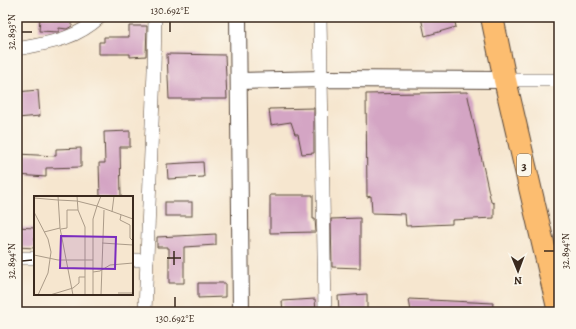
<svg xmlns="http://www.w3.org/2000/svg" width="576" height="329" viewBox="0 0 576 329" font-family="Alegreya,serif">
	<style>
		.building { fill: #d4a5c4 }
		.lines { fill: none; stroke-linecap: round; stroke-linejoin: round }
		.minor-casing { stroke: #574639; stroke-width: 14 }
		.tertiary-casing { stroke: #574639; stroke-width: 18 }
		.trunk-casing { stroke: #574639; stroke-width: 24 }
		.minor { stroke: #fff; stroke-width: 13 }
		.tertiary { stroke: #fff; stroke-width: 16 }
		.trunk { stroke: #fcbd6f; stroke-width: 22 }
		.ticks { fill: none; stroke: #3b2a1e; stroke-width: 1.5 }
		.labels { text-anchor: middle; stroke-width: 3; stroke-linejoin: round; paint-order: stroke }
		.shield { fill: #fbf7ec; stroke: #75685c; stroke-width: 1 }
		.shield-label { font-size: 13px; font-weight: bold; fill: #3b2a1e }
		.inset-road { fill: none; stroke: #ab9b88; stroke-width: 1 }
		.view { fill: #7b2cbf; fill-opacity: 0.15; stroke: #7b2cbf; stroke-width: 2 }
		.inset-edge { fill: none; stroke: #3b2a1e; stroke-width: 2 }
		.neatline { fill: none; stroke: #3b2a1e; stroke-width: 1.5 }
		.ticks-label { font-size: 10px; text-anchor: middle; fill: #3b2a1e }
	</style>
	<rect width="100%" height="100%" fill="#fbf7ec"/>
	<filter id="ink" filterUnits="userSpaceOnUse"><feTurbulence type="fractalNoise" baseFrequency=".025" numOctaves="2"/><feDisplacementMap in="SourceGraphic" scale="8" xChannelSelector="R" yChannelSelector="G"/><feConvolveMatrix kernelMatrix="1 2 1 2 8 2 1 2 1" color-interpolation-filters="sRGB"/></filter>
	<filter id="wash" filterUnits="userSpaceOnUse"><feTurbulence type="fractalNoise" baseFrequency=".012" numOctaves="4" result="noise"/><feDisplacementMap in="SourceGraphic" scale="16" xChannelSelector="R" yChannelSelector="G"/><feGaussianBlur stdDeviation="0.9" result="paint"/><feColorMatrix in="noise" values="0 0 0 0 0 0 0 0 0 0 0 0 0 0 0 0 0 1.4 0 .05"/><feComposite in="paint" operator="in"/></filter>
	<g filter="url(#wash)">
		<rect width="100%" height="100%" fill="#f6e6cf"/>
		<g id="blocks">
			<g class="building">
				<path d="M40,17H72V26L67,29L59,28V32L39,31Z"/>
				<path d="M421,17H454L456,27L425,36Z"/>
				<path d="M129,26H147L146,56L130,57V54H99V42H104V37H129Z"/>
				<path d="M167,54L225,55L227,99H169Z"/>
				<path d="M38,90L40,116L17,118V92Z"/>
				<path d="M467,92L491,202L494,203V218L452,220V224L406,226L405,214L372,213L371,196L367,197L366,94Z"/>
				<path d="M314,108V153L302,154L298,134H295L291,122L271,125L269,109Z"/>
				<path d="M130,131V147H120L121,197H100L99,163H105L104,132Z"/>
				<path d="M81,148V167L46,168V177L17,175V154L56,156V149Z"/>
				<path d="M203,162L204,177L168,179L167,164Z"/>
				<path d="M270,195H313V219H315L316,232L270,233Z"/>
				<rect x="165" y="202" width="27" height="14"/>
				<path d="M360,218V268L332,267L331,219Z"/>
				<path d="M17,227L35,228V248L17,247Z"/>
				<path d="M216,234V245L184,247V283H169V248H167V247H157V237Z"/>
				<path d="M198,283H225V297L198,298Z"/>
				<path d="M367,294V312H339L338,296Z"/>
				<path d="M315,299L316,312H283L282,301Z"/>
				<path d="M409,299L493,303L492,312H411Z"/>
			</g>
		</g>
	</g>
	<g filter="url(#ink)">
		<use href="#blocks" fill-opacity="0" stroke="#574639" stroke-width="1"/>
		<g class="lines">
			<g class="minor-casing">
				<g id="minor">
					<path d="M320,17L325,312"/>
					<path d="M17,49C49,43 75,40 100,17"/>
					<path d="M505,80H559"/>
					<path d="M17,258H35"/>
					<path d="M132,260H147"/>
					<path d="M145,312L154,70L155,17"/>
				</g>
			</g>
			<g class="tertiary-casing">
				<g id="tertiary">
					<path d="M238,17L241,312"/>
					<path d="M239,81L321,79L505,80"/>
				</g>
			</g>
			<g class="trunk-casing">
				<path id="trunk" d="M492,17L505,80L559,312"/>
			</g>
			<use href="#minor" class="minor"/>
			<use href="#tertiary" class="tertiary"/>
			<use href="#trunk" class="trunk"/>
		</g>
	</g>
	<path class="ticks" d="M170,22V32M22,32H32M174,251V265M544,251H554M167,258H181M22,261L32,260M175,297V307"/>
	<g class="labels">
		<rect class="shield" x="517" y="154" width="14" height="22" rx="3"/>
		<g class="shield-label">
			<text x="524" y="170">3</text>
		</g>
	</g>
	<g transform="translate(34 196)">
		<rect width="99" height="99" fill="#f6e6cf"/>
		<path class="inset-road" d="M24,0L26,32L39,99M43,0L44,14L51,31V99M67,0L63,10L99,23M0,2L24,4M24,4L43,5L63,10L59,23V99M0,16L14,43L17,56L14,77L4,99M78,16L80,0M87,19L86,24L96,29V42L99,45M27,33L33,32V14H44M10,36L26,32M68,47L99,49M0,59L24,64H59M59,76L66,75L76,69L99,67M84,97H99M16,99L39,92L45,87V81H51M67,99L70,14"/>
		<path class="view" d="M27,40L82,41L81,73L26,72Z"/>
		<rect width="99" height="99" class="inset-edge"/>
	</g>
	<rect width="576" height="329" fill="none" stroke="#fbf7ec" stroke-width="44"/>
	<g transform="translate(518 271) rotate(179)" stroke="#fbf7ec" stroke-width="3" paint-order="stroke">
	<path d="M0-3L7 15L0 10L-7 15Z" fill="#3b2a1e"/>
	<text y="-6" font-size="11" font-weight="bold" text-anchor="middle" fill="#3b2a1e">N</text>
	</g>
	<rect x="22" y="22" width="532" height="285" class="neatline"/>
	<g class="ticks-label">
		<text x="170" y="14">130.692°E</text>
		<text transform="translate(11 32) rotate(-90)" y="4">32.893°N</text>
		<text transform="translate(565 251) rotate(-90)" y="4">32.894°N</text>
		<text transform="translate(11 261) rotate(-90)" y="4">32.894°N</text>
		<text x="175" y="322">130.692°E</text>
	</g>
</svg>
